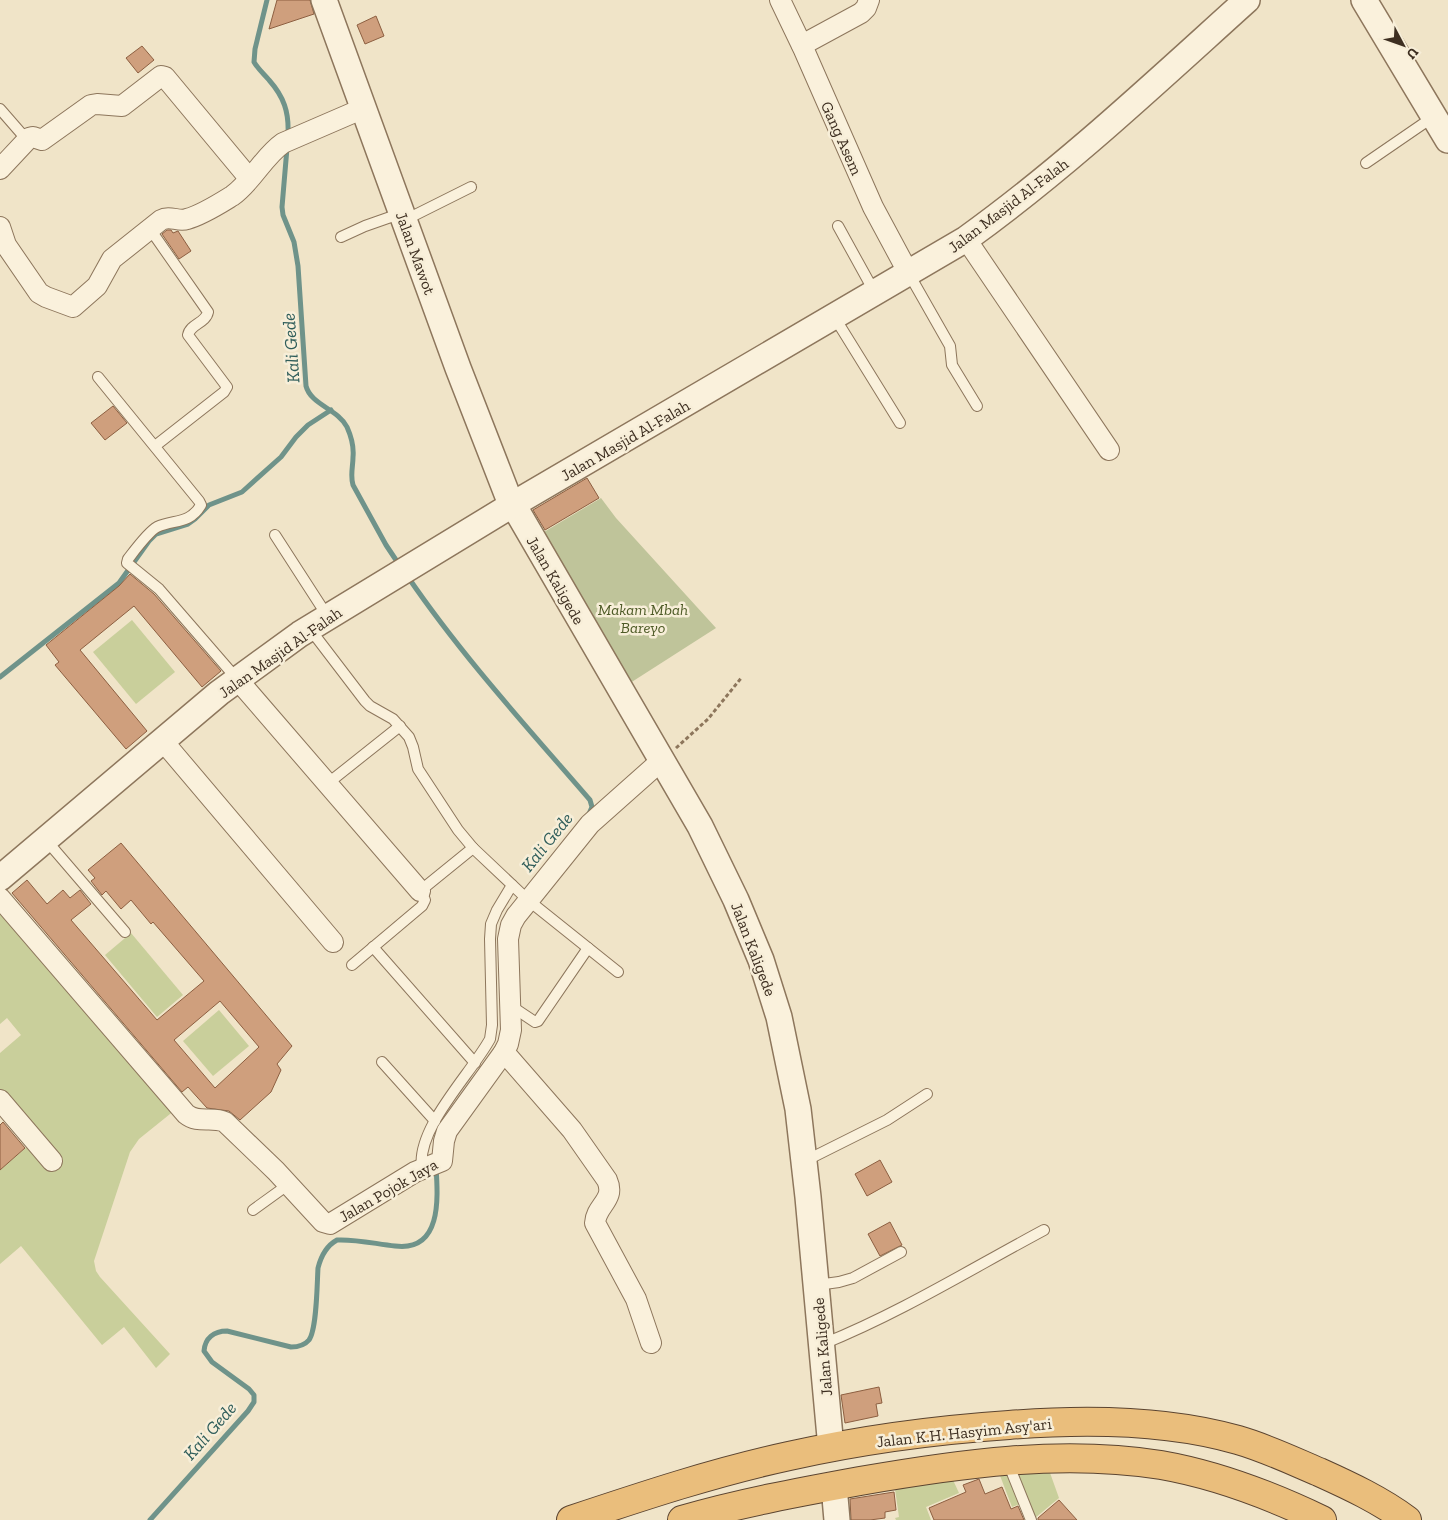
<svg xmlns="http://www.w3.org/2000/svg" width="1448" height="1520" viewBox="0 0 1448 1520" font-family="'Zilla Slab',serif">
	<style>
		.green { fill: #c9cf9b }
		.cemetery { fill: #bfc49a }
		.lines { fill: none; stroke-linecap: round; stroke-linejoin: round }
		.stream { stroke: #6f938a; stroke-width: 5 }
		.building { fill: #cf9f7d; stroke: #8d5f41; fill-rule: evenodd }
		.service-casing { stroke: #8d765c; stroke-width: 12 }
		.minor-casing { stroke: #8d765c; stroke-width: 22 }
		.tertiary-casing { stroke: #8d765c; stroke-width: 28 }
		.trunk-casing { stroke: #5b4430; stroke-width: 30 }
		.path { stroke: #8d765c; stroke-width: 3; stroke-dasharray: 4 2.5; stroke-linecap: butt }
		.service { stroke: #faf1dc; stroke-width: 10 }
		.minor { stroke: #faf1dc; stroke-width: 20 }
		.tertiary { stroke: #faf1dc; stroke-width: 25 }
		.trunk { stroke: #eabe7c; stroke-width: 28 }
		.labels { text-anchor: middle; stroke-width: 5; stroke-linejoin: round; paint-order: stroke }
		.street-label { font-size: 16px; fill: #3d2e20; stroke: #f7eed8 }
		.park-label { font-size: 16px; font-style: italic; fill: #4d5a26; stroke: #f7eed8 }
		.water-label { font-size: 18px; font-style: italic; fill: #2f5d5a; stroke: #f7eed8 }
	</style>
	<rect width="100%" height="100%" fill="#f0e4c8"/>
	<g class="green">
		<path d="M132,620L175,672L136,704L93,652Z"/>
		<path d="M0,907L175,1110L139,1139L130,1152L94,1261L96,1271L100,1277L170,1354L156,1368L124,1327L102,1345L21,1246L0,1264V1170L30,1144L0,1111V1053L21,1035L7,1018L0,1024Z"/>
		<path d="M131,933L183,995L157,1017L105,955Z"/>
		<path d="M219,1010L249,1046L213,1076L183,1041Z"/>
		<path d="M1049,1470L1059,1498L1035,1518L1020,1504L1012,1507L999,1473Z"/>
		<path d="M953,1480L959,1493L926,1507L931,1520H896L895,1518L899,1517L895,1489Z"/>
	</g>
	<path class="cemetery" d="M601,498L616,518L716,628L627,685L539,535Z"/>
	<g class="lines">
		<g class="stream">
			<path d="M267,0L255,49L254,62C258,69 264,74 269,80C284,97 289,112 288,134"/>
			<path d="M287,148L282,207L283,215L294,242L298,266L306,386C311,405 338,409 347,427C351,436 354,447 353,457C353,467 350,475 353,485L386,545L400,566"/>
			<path d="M408,577C462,656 527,727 590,800L592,807L589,814"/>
			<path d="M0,677L119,583L149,541L156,534L188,524L195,519L209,505L242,492L281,457L296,437L308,425L331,410"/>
			<path d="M150,1520L248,1411L254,1402V1395L249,1389L212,1362L204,1351C205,1338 214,1331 227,1331L291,1347C298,1347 304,1346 309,1340C317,1329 317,1283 318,1268C321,1256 326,1246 337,1240C356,1239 376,1244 395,1246C442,1252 438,1198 436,1167"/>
		</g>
	</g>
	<g class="building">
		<path d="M277,0H310L314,14L269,29Z"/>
		<path d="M376,16L384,36L365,44L357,25Z"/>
		<path d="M142,46L154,60L138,73L126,58Z"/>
		<path d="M167,230H171L173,233L178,231L191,251L179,259L162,234Z"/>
		<path d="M113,406L127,423L105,440L91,423Z"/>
		<path d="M587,478L599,498L545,530L533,510Z"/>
		<path d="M130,574L154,594L221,671L202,687L134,606L80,650L147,731L126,749L55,665L59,662L46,645L119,586Z"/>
		<path d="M121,843L292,1046L277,1064L281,1070L271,1092L240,1120L229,1111L207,1108L188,1087L182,1092L12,893L27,880L47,904L63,890L70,898L80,890L91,904L71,920L157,1020L204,981L153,922L151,924L131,900L121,909L106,891L102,895L91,881L95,878L88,870ZM220,1001L259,1047L215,1088L174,1040Z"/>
		<path d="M3,1122L25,1148L0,1170V1125Z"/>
		<path d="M880,1160L892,1182L867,1196L855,1174Z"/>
		<path d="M890,1222L902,1245L880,1256L868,1234Z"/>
		<path d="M879,1387L882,1403L876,1404L878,1416L845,1423L841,1395Z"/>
		<path d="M979,1479L985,1494L1002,1487L1011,1509L1018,1506L1024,1520H934L929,1508L966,1492L963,1485Z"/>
		<path d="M894,1492L896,1510L885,1512V1518L870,1520H851L850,1499Z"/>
		<path d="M1059,1500L1077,1520H1038V1518Z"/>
	</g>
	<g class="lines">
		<g class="service-casing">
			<g id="service">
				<path d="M0,109L27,140"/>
				<path d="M1366,163L1433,117"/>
				<path d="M405,220L471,187"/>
				<path d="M838,226L875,293"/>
				<path d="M150,229L208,312C206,323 190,324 188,335L227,387L224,392L155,446"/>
				<path d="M341,237L365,226L402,213"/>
				<path d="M909,274L950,346L952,365L977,406"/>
				<path d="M835,318L900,423"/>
				<path d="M98,377L199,501L201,505C189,525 174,519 157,527C148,532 135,550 128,559L127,563L159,589L237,679"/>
				<path d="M275,535L328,617"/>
				<path d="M310,629L365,701L370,706L393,719L409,737L413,747L418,769L458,830L473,848L528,900L618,972"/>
				<path d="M327,784L400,726"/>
				<path d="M46,840L125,932"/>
				<path d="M373,947L475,1063"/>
				<path d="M352,965L422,906L425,900L420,891L473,848"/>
				<path d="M511,1006L535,1022L538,1021L588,948"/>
				<path d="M382,1062L435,1121"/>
				<path d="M805,1161L887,1120L927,1094"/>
				<path d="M422,1168C416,1128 471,1074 490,1039L492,1025L490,939L491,924L497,910L512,885"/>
				<path d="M253,1210L289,1184"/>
				<path d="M817,1285L839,1282L853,1278L901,1252"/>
				<path d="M823,1344C900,1313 971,1269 1044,1230"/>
				<path d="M1008,1463L1031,1520"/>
			</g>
		</g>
		<g class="minor-casing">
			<g id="minor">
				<path d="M780,0L804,50L873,207L909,274"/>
				<path d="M802,45L861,13L866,8L869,0"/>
				<path d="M0,169L29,138L33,137L42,140L91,105L97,104L122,106L161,76L165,77L249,178"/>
				<path d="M0,227L6,245L39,293L46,297L73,307L97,286L112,259L161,220C170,215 178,222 187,219C202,215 219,204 232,196C252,182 263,157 283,143L364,108"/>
				<path d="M966,239L1109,450"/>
				<path d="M237,679L420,891"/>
				<path d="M162,740L333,942"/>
				<path d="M0,898L186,1114C198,1124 212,1116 225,1122L276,1171L323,1222L330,1224L415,1172L442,1161L444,1141L447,1131L504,1052L508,1044L511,1030L508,939L511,925L516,916L590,824L662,760"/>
				<path d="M504,1052L572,1130L607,1180C616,1200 596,1205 595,1223L636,1299L651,1343"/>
				<path d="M0,1100L52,1161"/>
			</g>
		</g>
		<g class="tertiary-casing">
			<g id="tertiary">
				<path d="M324,0L458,368L507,494L700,826L736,900L761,960L779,1017L798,1109L808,1197L831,1448"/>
				<path d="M1364,0L1448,140"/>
				<path d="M0,878L219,693L300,634L512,505L966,239C1066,167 1156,82 1247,0"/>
				<path d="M834,1486L837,1520"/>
			</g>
		</g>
		<g class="trunk-casing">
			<g id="trunk">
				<path d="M571,1520C643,1496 715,1472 789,1456C861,1440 935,1430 1009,1425C1084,1419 1165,1419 1238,1440C1266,1448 1293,1461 1319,1472C1350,1486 1380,1500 1407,1520"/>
				<path d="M682,1520C740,1503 800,1492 860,1481C958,1464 1061,1449 1161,1465C1218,1475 1270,1495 1322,1520"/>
			</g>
		</g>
		<path class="path" d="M676,748L708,719L742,677"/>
		<use href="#service" class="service"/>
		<use href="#minor" class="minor"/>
		<use href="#tertiary" class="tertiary"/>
		<use href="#trunk" class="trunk"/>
	</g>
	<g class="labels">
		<g class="street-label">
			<text transform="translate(842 138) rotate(66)" y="6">Gang Asem</text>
			<text transform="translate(1008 205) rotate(-37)" y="6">Jalan Masjid Al-Falah</text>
			<text transform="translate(416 253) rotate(70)" y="6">Jalan Mawot</text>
			<text transform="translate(625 440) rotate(-30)" y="6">Jalan Masjid Al-Falah</text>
			<text transform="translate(556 580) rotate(60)" y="6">Jalan Kaligede</text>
			<text transform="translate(280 652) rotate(-35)" y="6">Jalan Masjid Al-Falah</text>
			<text transform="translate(754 949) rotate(69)" y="6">Jalan Kaligede</text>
			<text transform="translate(388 1190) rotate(-30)" y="6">Jalan Pojok Jaya</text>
			<text transform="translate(822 1347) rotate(-95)" y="6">Jalan Kaligede</text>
			<text transform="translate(964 1432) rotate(-6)" y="6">Jalan K.H. Hasyim Asy'ari</text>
		</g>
		<g class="park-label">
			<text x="643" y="615">Makam Mbah<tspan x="643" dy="18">Bareyo</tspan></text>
		</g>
		<g class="water-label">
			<text transform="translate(291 348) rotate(-94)" y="6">Kali Gede</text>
			<text transform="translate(547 842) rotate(-51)" y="6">Kali Gede</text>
			<text transform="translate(210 1431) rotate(-49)" y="6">Kali Gede</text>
		</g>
	</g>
	<g transform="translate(1403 45) rotate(131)" stroke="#f7eed8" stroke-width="4" paint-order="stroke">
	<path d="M0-4L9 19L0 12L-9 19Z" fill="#3d2e20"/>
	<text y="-8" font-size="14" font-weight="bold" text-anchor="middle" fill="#3d2e20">U</text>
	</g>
</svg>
